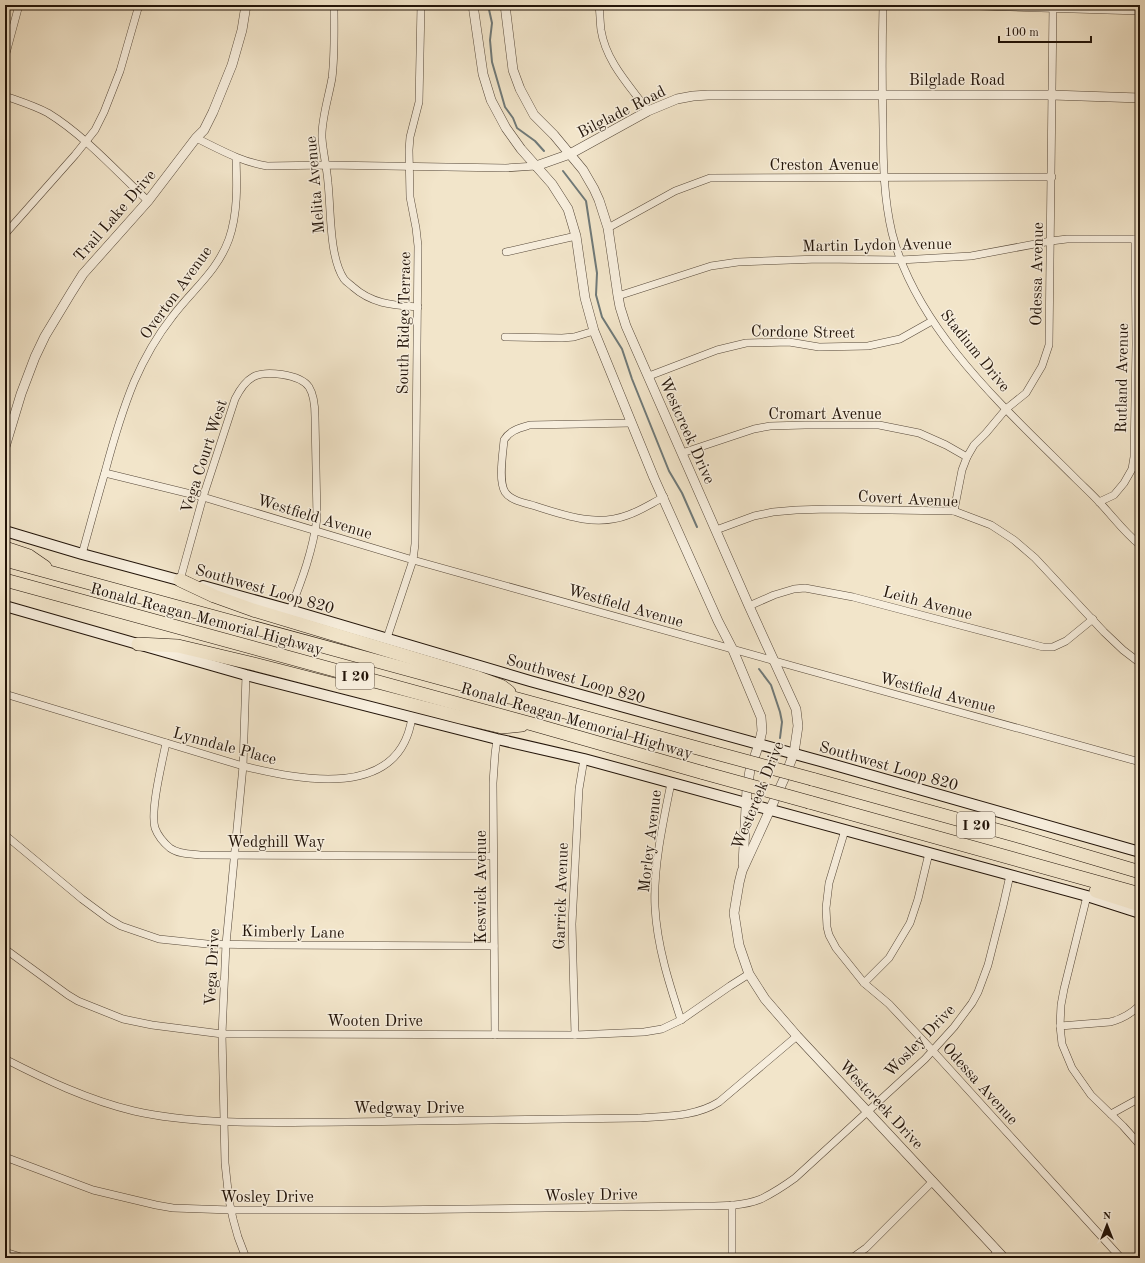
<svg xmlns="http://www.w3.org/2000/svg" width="1145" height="1263" viewBox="0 0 1145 1263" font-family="'Old Standard TT',serif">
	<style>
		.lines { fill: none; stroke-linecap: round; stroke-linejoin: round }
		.stream { stroke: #6f7978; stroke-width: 2 }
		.minor-casing { stroke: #564839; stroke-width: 8 }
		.tertiary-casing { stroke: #564839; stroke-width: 10 }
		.secondary-casing { stroke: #221409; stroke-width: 12 }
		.motorway-casing { stroke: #221409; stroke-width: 14 }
		.minor { stroke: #f7eedd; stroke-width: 7 }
		.tertiary { stroke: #f7eedd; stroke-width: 9 }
		.secondary { stroke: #f7eedd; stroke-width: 10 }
		.motorway { stroke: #f2e5ca; stroke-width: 13 }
		.motorway-bridge-casing { stroke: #221409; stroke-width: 14; stroke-linecap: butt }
		.motorway-bridge { stroke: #f2e5ca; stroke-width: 13 }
		.labels { text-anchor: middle; stroke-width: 3; stroke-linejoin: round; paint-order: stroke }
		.shield { fill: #f7eedd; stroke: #625549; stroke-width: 1 }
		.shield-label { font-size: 15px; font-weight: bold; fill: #221409 }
		.street-label { font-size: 16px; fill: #221409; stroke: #f7eedd }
	</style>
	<rect width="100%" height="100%" fill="#f2e5ca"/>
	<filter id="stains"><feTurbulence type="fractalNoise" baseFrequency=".005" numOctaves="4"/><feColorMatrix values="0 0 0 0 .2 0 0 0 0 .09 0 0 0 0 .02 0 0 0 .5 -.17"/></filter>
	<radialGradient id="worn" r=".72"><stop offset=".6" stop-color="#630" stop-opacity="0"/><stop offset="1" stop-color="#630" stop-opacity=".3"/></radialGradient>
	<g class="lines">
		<g class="stream">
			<path d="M488,5L492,23L490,40L492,62L505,107L513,118L517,128L535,141L544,151"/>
			<path d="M563,171L586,201L597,273L596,295L602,317L622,349L632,379L669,471L682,493L697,527"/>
			<path d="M759,669L771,685L780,712L782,722L780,738"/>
		</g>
		<g class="minor-casing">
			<g id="minor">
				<path d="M334,5C334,29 335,54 332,78C329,96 321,120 322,138C323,153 327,168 328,183C331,209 329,257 344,279C346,282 350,284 353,287C372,304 393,305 418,307"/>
				<path d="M599,5C600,13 600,22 601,30C606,62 630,86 648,111"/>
				<path d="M883,5C882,46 882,88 883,129C883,164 884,199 892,233C917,331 1007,410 1076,479C1084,487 1093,495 1101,504C1114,518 1125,533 1140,545"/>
				<path d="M948,5L1140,11"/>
				<path d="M5,57L19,5"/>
				<path d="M5,96C19,101 35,106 48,113C84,135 117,172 148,201"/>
				<path d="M196,138C219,149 241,162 267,166L327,165L506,168L536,166"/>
				<path d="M608,228L675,191L710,178L1052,177"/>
				<path d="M5,234L75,155L95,130L104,112L120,71L139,5"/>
				<path d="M506,252L576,236"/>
				<path d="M618,296L711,266L738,262L819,259L900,260L971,256L1051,241L1067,239H1140"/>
				<path d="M505,337L562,338L574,337L594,331"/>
				<path d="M649,376L717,350L746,343L789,342L819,347L868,346L900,339L932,321"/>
				<path d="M631,423L530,425C520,428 510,430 504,440C503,453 498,481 505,492C511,501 526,503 535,506C566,516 597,527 628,515C640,511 652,503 664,497"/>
				<path d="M682,453L754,429L770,426L805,425H879L919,433L946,445L967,457"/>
				<path d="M105,473L203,497L413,560L800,668L1140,762"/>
				<path d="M1099,502L1114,495L1124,483L1132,469L1134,457L1136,344L1135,239"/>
				<path d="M954,511L962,470L967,457L974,445L986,433L1006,409L1026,393L1042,366L1049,345L1053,5"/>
				<path d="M716,530L754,516L773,512L796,510L828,509L954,511L991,525L1014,540L1035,558L1104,632L1123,650L1140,663"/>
				<path d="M82,554C90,526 97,499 105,472C113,442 122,411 134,382C144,359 157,336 172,317C192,290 217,272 229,239C238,213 237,184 236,158"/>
				<path d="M180,580L203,497L235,399C239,391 244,382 253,377C265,370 300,374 309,387C314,395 315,407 315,417L317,518C313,550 302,580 290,610"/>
				<path d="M749,606L774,595L794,589L805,588L853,597L1043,647H1053L1066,641L1093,619"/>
				<path d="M387,638L413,560L415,544L418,246L416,228L410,197L409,150L410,137L419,102L421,5"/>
				<path d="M5,694L243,766C300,780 400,801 412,717"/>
				<path d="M166,743C162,763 150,811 155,828C158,836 164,843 170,848C178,854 190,854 200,855L493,856"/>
				<path d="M671,783C663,822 653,868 655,907C657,946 669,983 681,1020"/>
				<path d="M845,830L829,883L826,908L827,927L829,935L836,948L864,983L889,1004L932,1050L1121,1258"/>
				<path d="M5,835L82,899L109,919L121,926L159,939L207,944L268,945L494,946"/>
				<path d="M1087,896L1064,989L1061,1005L1060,1026L1062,1044L1072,1068L1091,1095L1123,1126L1140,1145"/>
				<path d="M5,949L68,995L78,1001L123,1019L152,1025L222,1034L575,1035L644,1032L662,1029L681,1020L730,986L749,974"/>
				<path d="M864,983L889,958L910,923L918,899L929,853"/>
				<path d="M1060,1026L1110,1022C1122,1019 1131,1014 1140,1005"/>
				<path d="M495,1035L493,783L495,754L497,739"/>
				<path d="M575,1035L572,924L579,789L584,759"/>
				<path d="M5,1059C46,1080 88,1100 134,1111C201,1126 278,1122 347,1122C444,1121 541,1120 638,1118C666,1116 695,1117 719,1102L797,1036"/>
				<path d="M1111,1114L1140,1098"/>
				<path d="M5,1157L93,1190L156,1205L173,1208L231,1210H383L696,1206C717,1206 741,1207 761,1199C773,1193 784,1186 795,1178L925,1059L954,1027L972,1003L978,992L988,965L1003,906L1010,875"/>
				<path d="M732,1205V1258"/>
				<path d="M5,1252L24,1258"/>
				<path d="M246,1258L238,1237L233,1219L229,1200L225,1163L222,1034L226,944L243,766L246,675"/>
				<path d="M852,1258L866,1248L933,1181"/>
				<path d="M991,1258L998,1252"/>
			</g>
		</g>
		<g class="tertiary-casing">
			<g id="tertiary">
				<path d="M473,5L483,74L491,100L506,128L521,149L552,184L568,209L576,236L585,298L594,331L654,478L718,621L733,650L761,717L762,731L759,744L750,770L747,789L743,864"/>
				<path d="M505,5L513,70L520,89L534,115L554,135L583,170L594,189L599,200L608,228L618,296L620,307L626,326L749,606L796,709L798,726L794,753L784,779L742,871L739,883L734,913L739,945L749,974L765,999L797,1036L1004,1258"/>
				<path d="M536,166L570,154L648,111L677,99L693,96L708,95H1052L1140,98"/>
				<path d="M5,447L21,394L35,357L45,336L71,293L83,274L148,201L196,138L204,130L213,112L232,65L242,30L246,5"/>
			</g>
		</g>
		<g class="secondary-casing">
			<g id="secondary">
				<path d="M5,531L82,554L186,582"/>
				<path d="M203,586L290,610L530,681L824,762L1140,852"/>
				<path d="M5,606L246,675L497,739L584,759L1010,875L1087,896L1140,913"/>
			</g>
		</g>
		<g class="motorway-casing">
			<g id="motorway">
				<path d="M5,548L29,556L45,567"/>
				<path d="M5,560L712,752"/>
				<path d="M5,580L532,724L704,773"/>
				<path d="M180,580L214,596L253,610L479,678L501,686L509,692"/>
				<path d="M138,644L178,646L254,664L460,717L502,727L522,725"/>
				<path d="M812,779L1025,838L1140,872"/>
				<path d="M809,802L1140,894"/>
				<path d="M1096,891L1140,905"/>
			</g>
		</g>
		<use href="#minor" class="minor"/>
		<use href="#tertiary" class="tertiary"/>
		<use href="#secondary" class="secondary"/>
		<use href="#motorway" class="motorway"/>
		<g class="motorway-bridge-casing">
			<g id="motorway-bridge">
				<path d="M712,752L812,779"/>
				<path d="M704,773L809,802"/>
			</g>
		</g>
		<use href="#motorway-bridge" class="motorway-bridge"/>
	</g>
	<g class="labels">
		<g class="shield">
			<rect x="336" y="663" width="38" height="26" rx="3"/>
			<rect x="957" y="812" width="38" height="26" rx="3"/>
		</g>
		<g class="shield-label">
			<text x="355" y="681">I 20</text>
			<text x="976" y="830">I 20</text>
		</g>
		<g class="street-label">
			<text x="957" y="85">Bilglade Road</text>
			<text transform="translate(621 111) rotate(-27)" y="6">Bilglade Road</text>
			<text x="824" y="170">Creston Avenue</text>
			<text transform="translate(314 185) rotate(-95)" y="6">Melita Avenue</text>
			<text transform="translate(114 215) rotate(-49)" y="6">Trail Lake Drive</text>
			<text transform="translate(877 244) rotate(-1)" y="6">Martin Lydon Avenue</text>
			<text transform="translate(1036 274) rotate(-89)" y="6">Odessa Avenue</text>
			<text transform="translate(175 292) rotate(-54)" y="6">Overton Avenue</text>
			<text transform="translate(403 323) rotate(-89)" y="6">South Ridge Terrace</text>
			<text transform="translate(803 331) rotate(1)" y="6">Cordone Street</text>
			<text transform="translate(976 350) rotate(51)" y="6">Stadium Drive</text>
			<text transform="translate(1121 378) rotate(-89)" y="6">Rutland Avenue</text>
			<text x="825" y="419">Cromart Avenue</text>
			<text transform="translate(688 430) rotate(66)" y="6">Westcreek Drive</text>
			<text transform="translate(203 456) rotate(-72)" y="6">Vega Court West</text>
			<text transform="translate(908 498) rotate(3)" y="6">Covert Avenue</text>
			<text transform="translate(315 516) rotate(17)" y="6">Westfield Avenue</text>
			<text transform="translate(265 588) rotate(16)" y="6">Southwest Loop 820</text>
			<text transform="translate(928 602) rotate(15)" y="6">Leith Avenue</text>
			<text transform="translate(626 605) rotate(16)" y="6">Westfield Avenue</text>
			<text transform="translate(207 618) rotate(15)" y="6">Ronald Reagan Memorial Highway</text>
			<text transform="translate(576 678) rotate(16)" y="6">Southwest Loop 820</text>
			<text transform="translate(938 692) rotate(15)" y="6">Westfield Avenue</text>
			<text transform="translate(577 720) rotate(16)" y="6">Ronald Reagan Memorial Highway</text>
			<text transform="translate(225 745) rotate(15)" y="6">Lynndale Place</text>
			<text transform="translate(889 765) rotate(16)" y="6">Southwest Loop 820</text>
			<text transform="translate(757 795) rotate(-68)" y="6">Westcreek Drive</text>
			<text x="276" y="847">Wedghill Way</text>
			<text transform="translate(649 841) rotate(-83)" y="6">Morley Avenue</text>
			<text transform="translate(480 887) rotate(-90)" y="6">Keswick Avenue</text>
			<text transform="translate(560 896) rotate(-88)" y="6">Garrick Avenue</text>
			<text transform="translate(293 931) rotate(1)" y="6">Kimberly Lane</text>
			<text transform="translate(211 967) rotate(-87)" y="6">Vega Drive</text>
			<text x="375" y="1026">Wooten Drive</text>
			<text transform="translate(919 1040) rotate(-46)" y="6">Wosley Drive</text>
			<text transform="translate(981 1083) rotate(48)" y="6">Odessa Avenue</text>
			<text transform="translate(882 1104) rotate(47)" y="6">Westcreek Drive</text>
			<text x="409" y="1113">Wedgway Drive</text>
			<text transform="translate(591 1194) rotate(-1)" y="6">Wosley Drive</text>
			<text x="267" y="1202">Wosley Drive</text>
		</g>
	</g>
	<rect width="1145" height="1263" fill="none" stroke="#f2e5ca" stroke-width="20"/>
	<rect x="6" y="6" width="1133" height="1251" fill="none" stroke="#221409" stroke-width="2"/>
	<rect x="10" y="10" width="1125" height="1243" fill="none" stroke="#221409"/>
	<g transform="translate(1107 1225)" stroke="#f7eedd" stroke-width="3" paint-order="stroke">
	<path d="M0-3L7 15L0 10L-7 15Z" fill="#221409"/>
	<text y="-6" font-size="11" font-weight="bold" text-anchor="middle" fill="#221409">N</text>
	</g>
	<path d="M999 36v6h92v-6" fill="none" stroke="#221409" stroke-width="2"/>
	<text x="1005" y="36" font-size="12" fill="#221409" stroke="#f7eedd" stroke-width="3" paint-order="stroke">100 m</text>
	<rect width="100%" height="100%" filter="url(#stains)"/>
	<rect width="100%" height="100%" fill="url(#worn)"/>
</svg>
